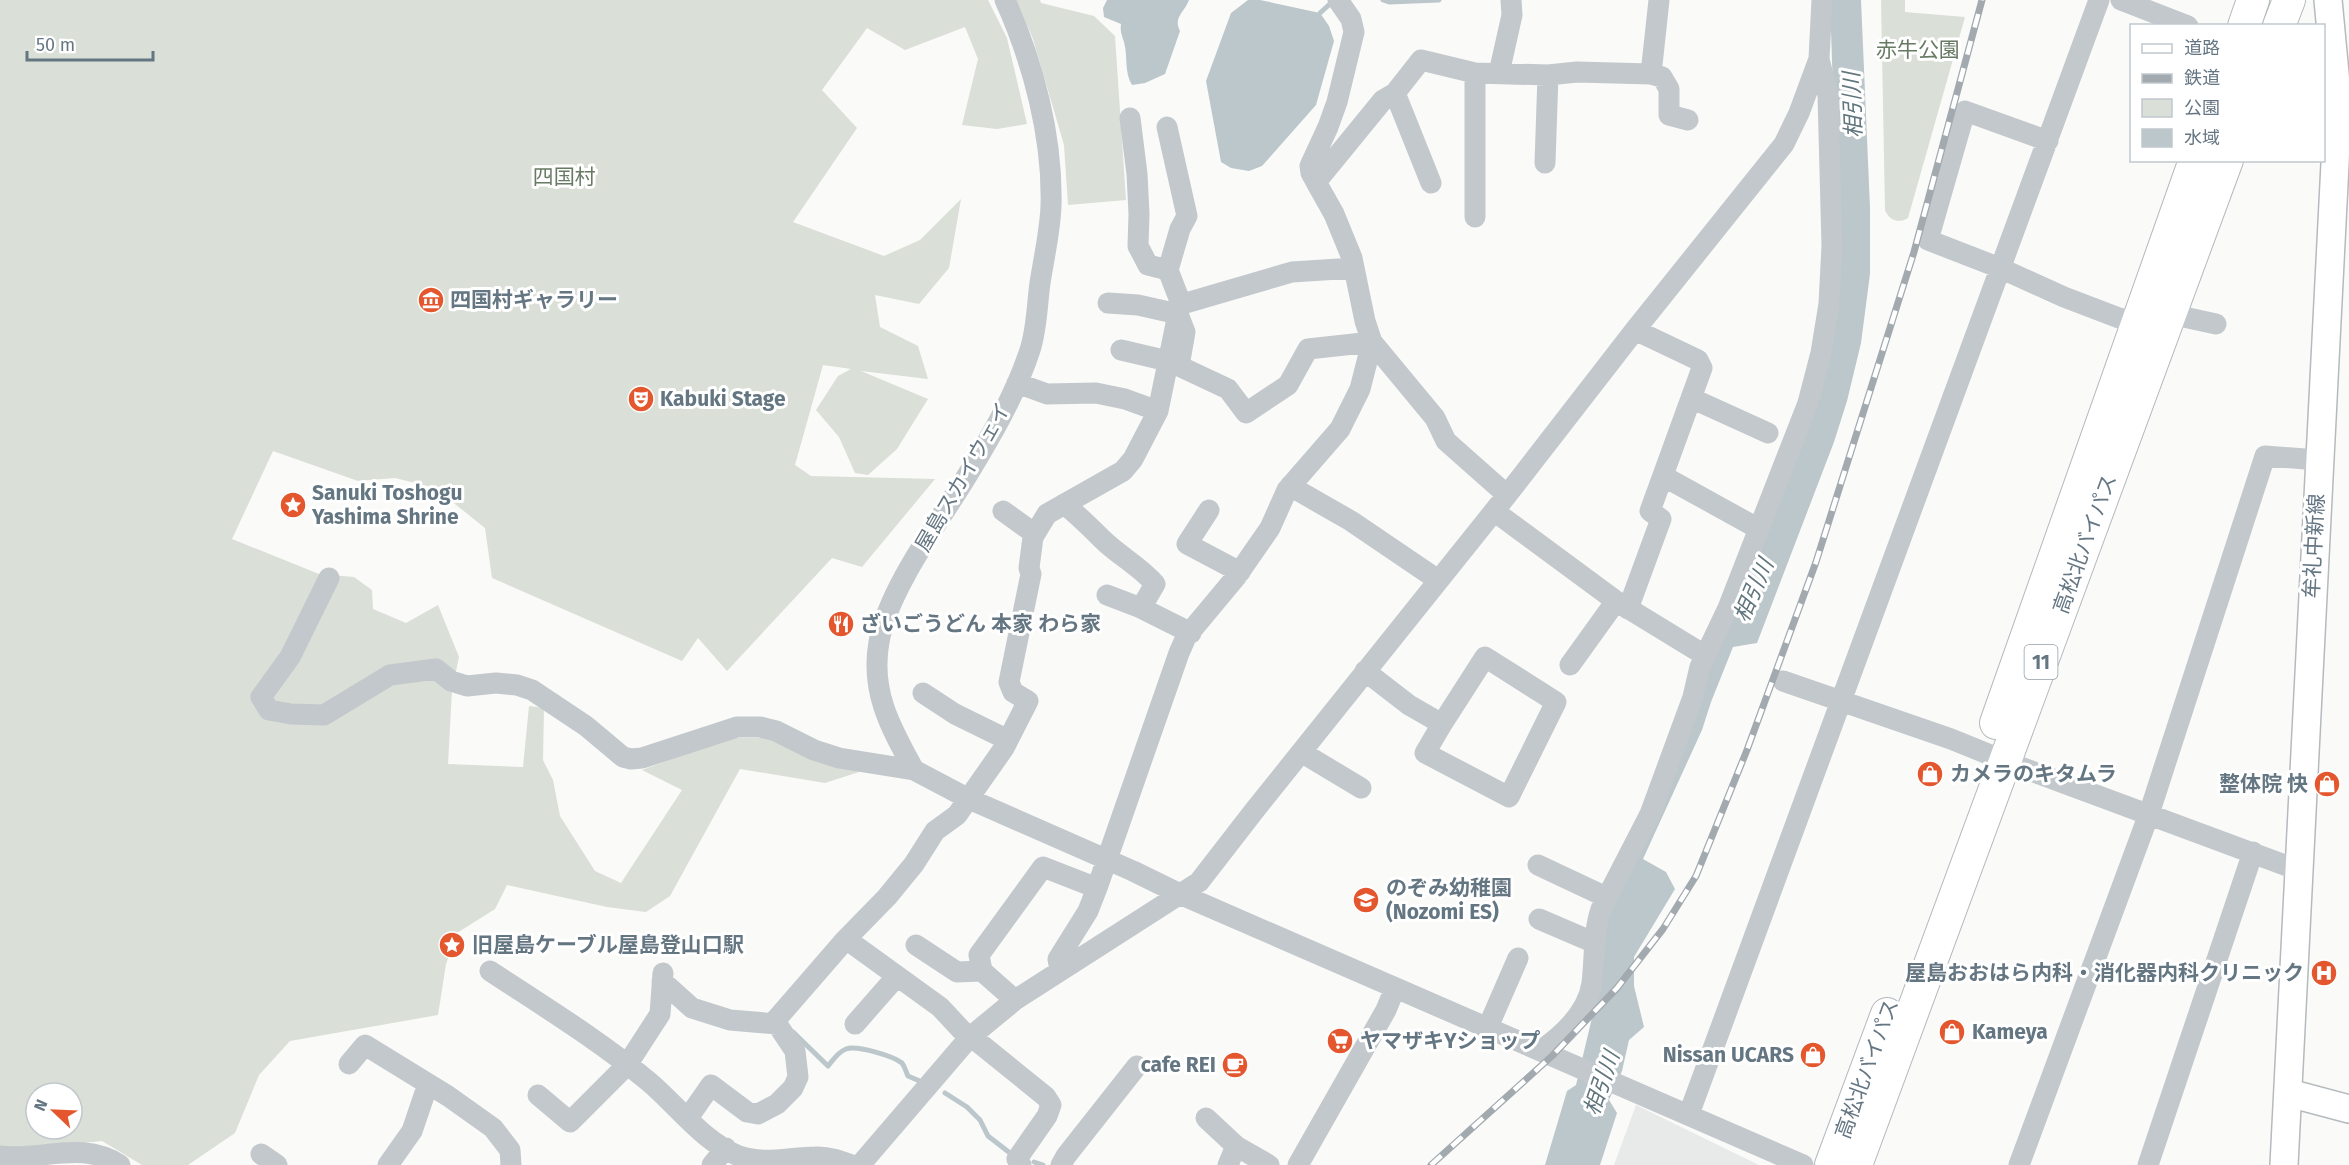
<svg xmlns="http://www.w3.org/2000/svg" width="2349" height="1165" font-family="'Fira Sans','Noto Sans JP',sans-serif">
  <rect width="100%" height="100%" fill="#fafaf8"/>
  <!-- built -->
  <path fill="#e8e9e9" d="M1636,1105L1759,1165H1614Z"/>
  <!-- green -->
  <path fill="#dadfd7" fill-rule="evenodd" d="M0,0H988L1007,38L1027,124L997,129L962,125L978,59L965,27L905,50L867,28L822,90L857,128L793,222L884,256L920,240L961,199L949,268L919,304L875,295L880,327L918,346L928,379L861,371L928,399L897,449L868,475L855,473L839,437L816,410L838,376L851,369L823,365L795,465L811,476L935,479L862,567L832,558L727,671L698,638L682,661L492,578L485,528L435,488L395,478L358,481L273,451L232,539L319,574L354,577L372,590L373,609L406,623L438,605L459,657L452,690L448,764L523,767L529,706L544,708L543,760L553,780L560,816L595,871L621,883L682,790L642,770L729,738H764L862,771L825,783L740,769L670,896L646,912L607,907L507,885L495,909L457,933L446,964L438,1015L290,1041L259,1075L235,1133L188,1165H142L102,1141L20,1149L0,1146ZM36,1093H72V1129H36Z
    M1016,0H1040L1041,3L1094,16L1115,36L1126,200L1068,205L1064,145L1033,39Z
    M1881,0H1905V12L1965,17L1908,218C1898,224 1889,220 1885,210Z"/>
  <!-- water -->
  <path fill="#bbc7cb" d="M1107,0H1189C1184,13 1173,17 1180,31L1165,74L1145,83L1132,85C1124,72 1128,56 1124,42C1122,35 1120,32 1121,24L1104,17L1103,8Z
    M1248,0H1260L1320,13L1329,26L1334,41L1316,105L1262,166L1249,171L1231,168L1221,162L1206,81L1231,13Z
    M1830,0H1861L1870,208V274L1861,343L1847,401L1834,442L1757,643L1733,647L1711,702L1702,730L1643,859L1666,872L1675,889L1634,957V986L1644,1027L1629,1040L1622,1071L1609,1100L1617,1113L1600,1165H1545L1567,1091L1576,1085L1601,980V923L1712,660L1813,405L1835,151Z"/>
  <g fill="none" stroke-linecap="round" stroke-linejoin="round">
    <!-- stream -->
    <path stroke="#bbc7cb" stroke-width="5" d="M1383,0L1389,2L1439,0
      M1320,13L1331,3
      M793,1032L828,1066C833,1060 838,1052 846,1049C857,1045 893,1056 902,1063C905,1067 906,1072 908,1076L922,1082
      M945,1093L967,1107L980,1120L988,1136L1010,1153
      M1034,1162L1043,1165"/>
    <defs>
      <path id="major" d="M2289,1093L2349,1109
        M2284,1165L2338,105L2328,0"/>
      <path id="highway" d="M2244,26L2253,0
        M2279,26L2289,0
        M1996,723L2195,160
        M1831,1165L1887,1014
        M1856,1165L2227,160"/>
    </defs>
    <!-- major casing -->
    <use href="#major" stroke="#b5babe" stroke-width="30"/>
    <!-- highway casing -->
    <use href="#highway" stroke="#b4b9bd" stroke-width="34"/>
    <!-- minor -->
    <path stroke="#c3c8cc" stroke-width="21" d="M2121,0L2188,26
      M1499,73L1512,15L1511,0
      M1651,74L1662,77L1669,89V115L1688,120
      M1130,118L1137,174L1139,214L1138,246L1148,265L1168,270
      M1167,127L1187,216L1180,229L1168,270L1180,301L1178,314L1185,332L1179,366L1228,389L1246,413L1288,385L1308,349L1372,342L1435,418L1446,441L1507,495
      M2048,141L1965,111L1928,240L2000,268L2064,297L2119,318L2137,321L2170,314L2216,324
      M1545,163L1548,75
      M1316,182L1311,173L1310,166L1328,127L1337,102L1354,32L1351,19L1338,0
      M1431,183L1395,93L1421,60L1475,73L1548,75L1577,72L1651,74L1659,0
      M1475,217V73
      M1179,305L1292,272L1354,268
      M1121,350L1168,361
      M1017,383L1047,394L1096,393L1125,399L1158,411
      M1691,398L1768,433
      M1663,476L1759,529
      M1290,486L1351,521L1438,580
      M1064,504C1078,515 1090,527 1102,539C1119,556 1140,566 1155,584L1141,608L1191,633
      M1209,510L1187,544L1240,572
      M1003,511L1035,534
      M1494,511L1616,601L1706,656
      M329,578L290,657L261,697L269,710L291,714L324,715L390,675L436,669L451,681L467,686L496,683L517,685L532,690L586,726L623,757L631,759L642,758L737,727H760L776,731L814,750L839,758L914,770L969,799L1133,871L1182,895L1803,1165
      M1107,595L1141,608
      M1628,609L1661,519L1650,511L1702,368L1698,360L1635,330
      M1570,665L1616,601
      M1365,671L1409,705L1442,724L1425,753L1509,797L1556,702L1485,657L1442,724
      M1783,681L1951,739L2015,765L2298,870
      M923,693L955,714L1008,740
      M1301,752L1361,788
      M914,770C891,728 870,692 879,642C887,592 938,523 965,479C990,438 1015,396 1030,350C1037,328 1037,305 1040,283C1044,257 1050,232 1051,206C1053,137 1033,62 1005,0
      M1538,865L1606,897
      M1539,919L1595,943
      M846,939L940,1007L969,1038L978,1042L1046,1097L1051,1105L1047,1116L1017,1159L1021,1165
      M916,945L957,972L982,971L1015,1000
      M1060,970L1058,959L1088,911L1097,888
      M490,971C543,1006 599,1040 648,1081C677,1105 703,1142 739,1156C766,1165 789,1157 816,1157C827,1156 841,1161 852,1165
      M982,971L979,955L1043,867L1097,888L1179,653L1186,637L1236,577L1270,528L1287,490L1340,429L1360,389L1372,342L1365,321L1352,258L1334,214L1316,182L1383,100L1395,93
      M662,981L692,1008L730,1020L777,1024L795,1051L798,1077L793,1088L777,1104L758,1114L747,1112L711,1085L688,1118
      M774,1022L846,939L887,897L914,864L935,831L957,815L1004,748L1028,701L1013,692L1009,682L1031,574L1029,568L1033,537L1047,514L1123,471L1133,459L1158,411L1178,314L1138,305L1108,303
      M855,1024L897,976
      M1488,1027L1518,958
      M1540,1051C1563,1035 1588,1012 1592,983C1595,958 1593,933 1601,909L1650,814L1693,697L1700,667L1728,608L1808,403L1821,353L1829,304L1832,246L1828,95L1819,59
      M349,1064L365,1045L448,1096L493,1128L510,1150L511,1165
      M538,1095L570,1122L627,1065L660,1014L663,973
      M1689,1114L2099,0
      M1206,1118L1236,1146L1269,1165
      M261,1154L277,1165
      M0,1156C42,1161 82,1140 120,1165
      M388,1165L412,1131L428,1084
      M712,1165L726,1148
      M860,1165L969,1038L1015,1000L1199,882L1254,811L1507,495L1635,330L1784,144L1799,113L1819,59L1822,0
      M1061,1165L1066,1156L1137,1066
      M1228,1165L1236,1146
      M1298,1165L1386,1010L1395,988
      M2019,1165L2149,814L2265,456L2318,460
      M2148,1165L2253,852"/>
    <!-- major -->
    <use href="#major" stroke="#fff" stroke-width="27"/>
    <!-- highway -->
    <use href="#highway" stroke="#fff" stroke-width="32"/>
    <defs>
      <path id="rail" d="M1431,1165L1552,1056L1617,988L1663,929L1696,876L1747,750L1816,562L1914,252L1982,0"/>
    </defs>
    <!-- rail casing -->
    <use href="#rail" stroke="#a2aab0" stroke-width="7"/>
    <!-- rail -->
    <use href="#rail" stroke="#fff" stroke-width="4.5" stroke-dasharray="14" stroke-linecap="butt"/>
  </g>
  <!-- icons -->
  <defs>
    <symbol id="museum-disc" viewBox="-11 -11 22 22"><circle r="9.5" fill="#e4572e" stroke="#fff"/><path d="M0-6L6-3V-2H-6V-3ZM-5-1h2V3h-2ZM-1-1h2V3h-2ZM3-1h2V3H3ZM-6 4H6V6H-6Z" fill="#fff"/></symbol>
    <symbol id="theatre-disc" viewBox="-11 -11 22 22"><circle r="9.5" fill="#e4572e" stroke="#fff"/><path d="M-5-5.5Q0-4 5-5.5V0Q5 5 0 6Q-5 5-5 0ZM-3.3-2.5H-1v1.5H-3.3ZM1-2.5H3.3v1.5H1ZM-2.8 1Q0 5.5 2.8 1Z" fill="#fff"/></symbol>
    <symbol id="sight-disc" viewBox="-11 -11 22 22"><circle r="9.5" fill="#e4572e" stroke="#fff"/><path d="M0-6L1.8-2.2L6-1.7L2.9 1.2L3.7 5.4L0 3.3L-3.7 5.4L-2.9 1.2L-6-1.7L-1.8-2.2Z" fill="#fff"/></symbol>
    <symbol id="restaurant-disc" viewBox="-11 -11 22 22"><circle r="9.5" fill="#e4572e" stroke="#fff"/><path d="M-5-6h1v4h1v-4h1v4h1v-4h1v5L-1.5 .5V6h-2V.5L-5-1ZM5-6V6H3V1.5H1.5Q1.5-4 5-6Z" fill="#fff"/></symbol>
    <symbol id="shop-disc" viewBox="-11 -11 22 22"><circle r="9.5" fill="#e4572e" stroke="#fff"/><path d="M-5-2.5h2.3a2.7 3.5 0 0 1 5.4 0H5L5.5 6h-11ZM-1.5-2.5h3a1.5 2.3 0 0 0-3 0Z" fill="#fff"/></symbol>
    <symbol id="school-disc" viewBox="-11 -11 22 22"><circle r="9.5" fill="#e4572e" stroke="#fff"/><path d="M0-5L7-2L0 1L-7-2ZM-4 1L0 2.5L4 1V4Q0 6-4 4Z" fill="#fff"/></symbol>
    <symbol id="hospital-disc" viewBox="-11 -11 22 22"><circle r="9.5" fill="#e4572e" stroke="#fff"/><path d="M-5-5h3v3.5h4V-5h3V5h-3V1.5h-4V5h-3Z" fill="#fff"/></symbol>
    <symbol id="supermarket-disc" viewBox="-11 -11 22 22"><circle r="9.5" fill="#e4572e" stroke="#fff"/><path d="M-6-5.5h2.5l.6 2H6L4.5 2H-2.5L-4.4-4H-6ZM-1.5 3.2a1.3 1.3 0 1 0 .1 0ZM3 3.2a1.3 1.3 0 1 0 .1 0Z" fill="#fff"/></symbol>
    <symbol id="cafe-disc" viewBox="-11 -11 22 22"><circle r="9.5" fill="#e4572e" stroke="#fff"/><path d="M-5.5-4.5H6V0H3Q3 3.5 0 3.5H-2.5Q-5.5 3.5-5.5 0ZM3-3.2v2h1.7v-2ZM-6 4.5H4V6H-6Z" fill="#fff"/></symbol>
  </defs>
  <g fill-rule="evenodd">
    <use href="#museum-disc" x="416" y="285" width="30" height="30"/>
    <use href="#theatre-disc" x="626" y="384" width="30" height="30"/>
    <use href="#sight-disc" x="278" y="490" width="30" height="30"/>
    <use href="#restaurant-disc" x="826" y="609" width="30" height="30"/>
    <use href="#shop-disc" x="1915" y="759" width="30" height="30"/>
    <use href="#shop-disc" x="2312" y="769" width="30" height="30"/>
    <use href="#school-disc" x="1351" y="885" width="30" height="30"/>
    <use href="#sight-disc" x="437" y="930" width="30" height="30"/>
    <use href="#hospital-disc" x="2309" y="958" width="30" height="30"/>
    <use href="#shop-disc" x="1937" y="1017" width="30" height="30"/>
    <use href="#supermarket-disc" x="1325" y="1026" width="30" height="30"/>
    <use href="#shop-disc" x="1798" y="1040" width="30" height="30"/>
    <use href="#cafe-disc" x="1220" y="1050" width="30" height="30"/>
  </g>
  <g text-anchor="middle" stroke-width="6" stroke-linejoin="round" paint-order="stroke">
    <!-- shield labels -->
    <rect fill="#fff" stroke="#939fa8" stroke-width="1.5" x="2024.5" y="645" width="33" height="34" rx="4.5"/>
    <g font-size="20" font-weight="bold" fill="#657683">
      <text x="2041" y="669">11</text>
    </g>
    <!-- park labels -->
    <g font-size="21" fill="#687a64" stroke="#fff">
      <text x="1918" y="57">赤牛公園</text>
      <text x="564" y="184">四国村</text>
    </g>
    <!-- poi labels -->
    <g font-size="21" font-weight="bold" fill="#657683" stroke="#fff" text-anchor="start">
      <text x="450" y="307">四国村ギャラリー</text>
      <text x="660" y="406">Kabuki Stage</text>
      <text x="312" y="500">Sanuki Toshogu<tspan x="312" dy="24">Yashima Shrine</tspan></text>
      <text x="860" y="631">ざいごうどん 本家 わら家</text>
      <text x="1950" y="781">カメラのキタムラ</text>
      <text x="2308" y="791" text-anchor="end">整体院 快</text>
      <text x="1386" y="895">のぞみ幼稚園<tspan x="1386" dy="24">(Nozomi ES)</tspan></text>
      <text x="472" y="952">旧屋島ケーブル屋島登山口駅</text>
      <text x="2304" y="980" text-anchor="end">屋島おおはら内科・消化器内科クリニック</text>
      <text x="1972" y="1039">Kameya</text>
      <text x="1360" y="1048">ヤマザキYショップ</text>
      <text x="1794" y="1062" text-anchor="end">Nissan UCARS</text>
      <text x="1216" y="1072" text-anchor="end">cafe REI</text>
    </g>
    <!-- street labels -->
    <g font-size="21" fill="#657683" stroke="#fff">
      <text transform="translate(963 477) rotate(-60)" y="7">屋島スカイウェイ</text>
      <text transform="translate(2085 544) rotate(-70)" y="7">高松北バイパス</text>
      <text transform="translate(2314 546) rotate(-87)" y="7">牟礼中新線</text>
      <text transform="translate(1867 1069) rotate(-70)" y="7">高松北バイパス</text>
    </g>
    <!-- water labels -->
    <g font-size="22" font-style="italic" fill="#60757c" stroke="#fff">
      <text transform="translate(1852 105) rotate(-92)" y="8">相引川</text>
      <text transform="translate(1753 590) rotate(-66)" y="8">相引川</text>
      <text transform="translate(1601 1083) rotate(-71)" y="8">相引川</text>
    </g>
  </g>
  <!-- legend -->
  <rect x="2130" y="24" width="195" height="138" fill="#ffffff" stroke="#c1c8cd" stroke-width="1.5"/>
  <rect x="2142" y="44" width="30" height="9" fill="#ffffff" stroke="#c1c8cd" stroke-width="1.5"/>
  <text x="2184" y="54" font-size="18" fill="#657683">道路</text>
  <rect x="2142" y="74" width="30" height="9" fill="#a2aab0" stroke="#c1c8cd" stroke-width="1.5"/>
  <text x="2184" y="84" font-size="18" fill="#657683">鉄道</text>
  <rect x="2142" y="99" width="30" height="18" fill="#dadfd7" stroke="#c1c8cd" stroke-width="1.5"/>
  <text x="2184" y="114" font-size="18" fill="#657683">公園</text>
  <rect x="2142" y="129" width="30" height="18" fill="#bbc7cb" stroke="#c1c8cd" stroke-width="1.5"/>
  <text x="2184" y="144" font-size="18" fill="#657683">水域</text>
  <!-- north arrow -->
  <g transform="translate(54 1111) rotate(293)"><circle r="28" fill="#ffffff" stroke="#c1c8cd" stroke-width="1.5"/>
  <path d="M0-4.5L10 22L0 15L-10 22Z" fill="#e4572e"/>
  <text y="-9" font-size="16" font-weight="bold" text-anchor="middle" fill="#657683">N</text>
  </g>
  <!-- scale -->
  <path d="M27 51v9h126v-9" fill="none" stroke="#657683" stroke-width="3"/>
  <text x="36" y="51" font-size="18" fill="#657683" stroke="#ffffff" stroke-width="4.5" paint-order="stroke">50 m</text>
</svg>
